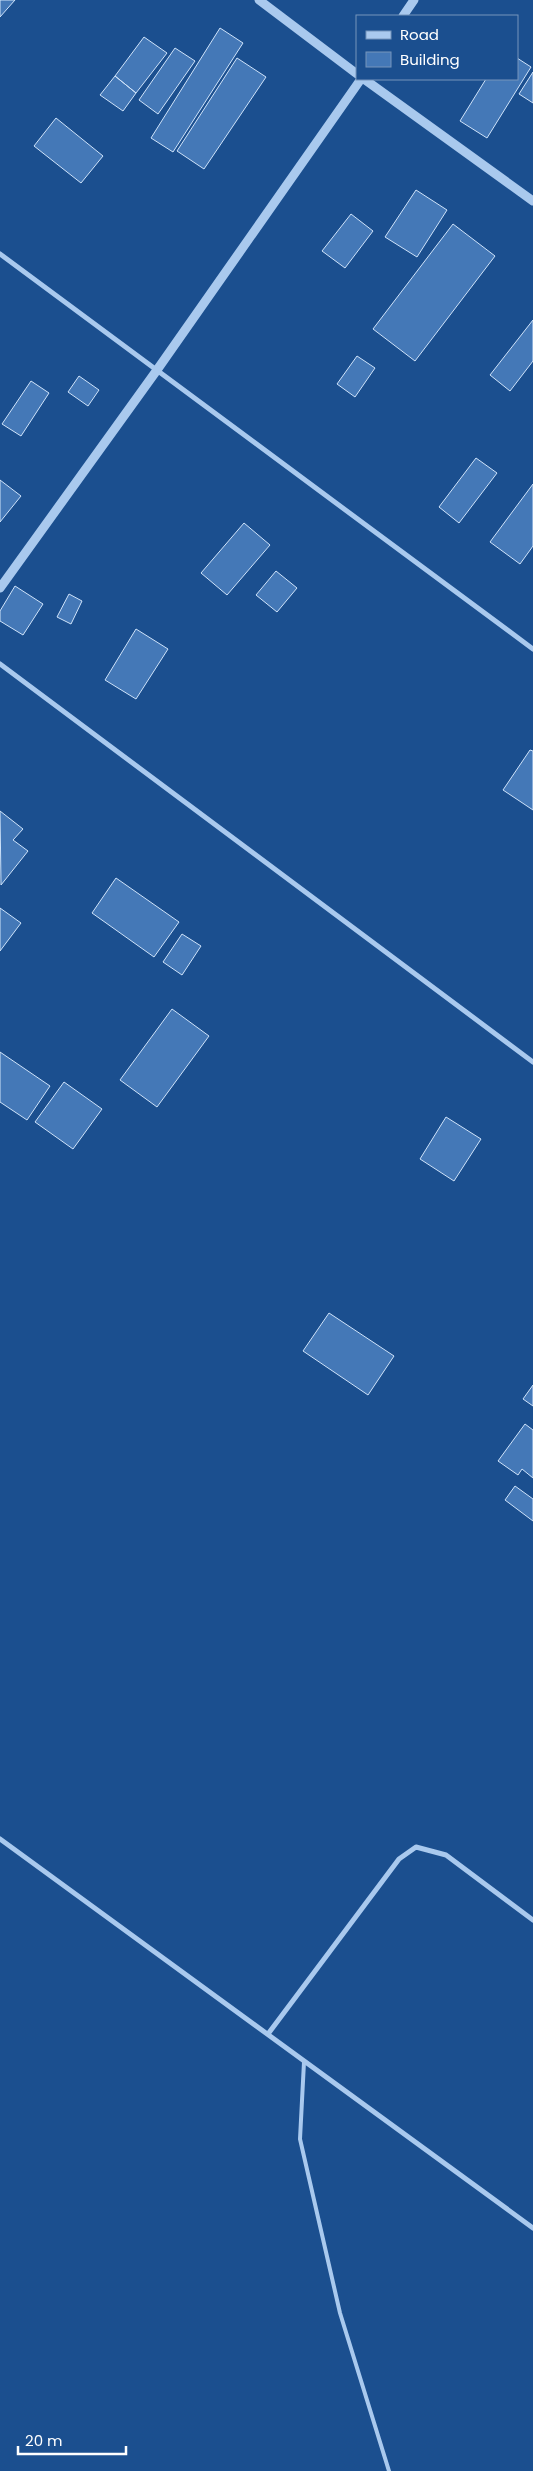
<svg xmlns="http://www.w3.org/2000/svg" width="533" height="2471" font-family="Poppins,sans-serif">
  <rect width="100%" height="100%" fill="#1b4f8f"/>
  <!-- building -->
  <path fill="#4478b7" stroke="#cfe3fa" d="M0,0H15L0,17Z
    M220,28L243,43L173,152L151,138Z
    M144,37L167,53L136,93L115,76Z
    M175,48L195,61L158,114L139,100Z
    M237,58L266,77L204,169L177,151Z
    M517,58L531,67L487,138L460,121L486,79H517Z
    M533,72V103L519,94Z
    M115,76L136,93L123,111L100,95Z
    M56,118L103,156L81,183L34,146Z
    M416,190L447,210L417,257L385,237Z
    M351,214L373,231L345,268L322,251Z
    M453,224L495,256L415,361L373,329Z
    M533,320V361L510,391L490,375Z
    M357,356L375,368L355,397L337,384Z
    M79,376L99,390L88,406L68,392Z
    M31,381L49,393L21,436L2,424Z
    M476,458L497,473L459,523L439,507Z
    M0,480L21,496L0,522Z
    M533,484V546L520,564L490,542Z
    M244,523L270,545L227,595L201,573Z
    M276,571L297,588L277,612L256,595Z
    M15,586L43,604L23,635L0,621V611Z
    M69,594L82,601L71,624L57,617Z
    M136,629L168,649L136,699L105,680Z
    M530,750L533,751V810L503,790Z
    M0,811L23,829L13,840L28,851L1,885Z
    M116,878L179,922L154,957L92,913Z
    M0,908L21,923L0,951Z
    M182,934L201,946L182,975L163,962Z
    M172,1009L209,1036L157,1107L120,1080Z
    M0,1052L50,1086L27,1120L0,1102Z
    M64,1082L102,1109L73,1149L35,1122Z
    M446,1117L481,1139L454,1181L420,1159Z
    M329,1313L394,1356L368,1395L303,1351Z
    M533,1385V1406L523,1399Z
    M525,1424L533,1430V1478L522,1469L518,1475L498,1461Z
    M515,1486L533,1499V1521L505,1500Z"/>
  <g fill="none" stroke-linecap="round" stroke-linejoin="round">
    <!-- service -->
    <path stroke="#a9c9ee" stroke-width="4" d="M304,2062L300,2139L340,2313L389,2471"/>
    <!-- minor -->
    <path stroke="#a9c9ee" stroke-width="5" d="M0,254L533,649
      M0,664L533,1062
      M0,1839L533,2228
      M268,2034L399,1859L416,1847L446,1855L533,1920"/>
    <!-- tertiary -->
    <path stroke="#a9c9ee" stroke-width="9" d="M259,0L357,74
      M403,16L414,0
      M364,79L533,201
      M0,588L157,370L361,79"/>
  </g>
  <!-- legend -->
  <rect x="356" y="15" width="162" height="65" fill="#1b4f8f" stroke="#7695bc"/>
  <rect x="366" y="31" width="25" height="8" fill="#a9c9ee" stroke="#7695bc"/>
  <text x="400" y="40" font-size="15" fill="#ffffff">Road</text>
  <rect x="366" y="52" width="25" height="15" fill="#4478b7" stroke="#7695bc"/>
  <text x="400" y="65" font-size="15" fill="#ffffff">Building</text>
  <!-- scale -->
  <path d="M18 2446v8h108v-8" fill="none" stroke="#ffffff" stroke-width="2.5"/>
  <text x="25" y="2446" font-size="15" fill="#ffffff" stroke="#1b4f8f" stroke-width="4" paint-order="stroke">20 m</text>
</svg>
